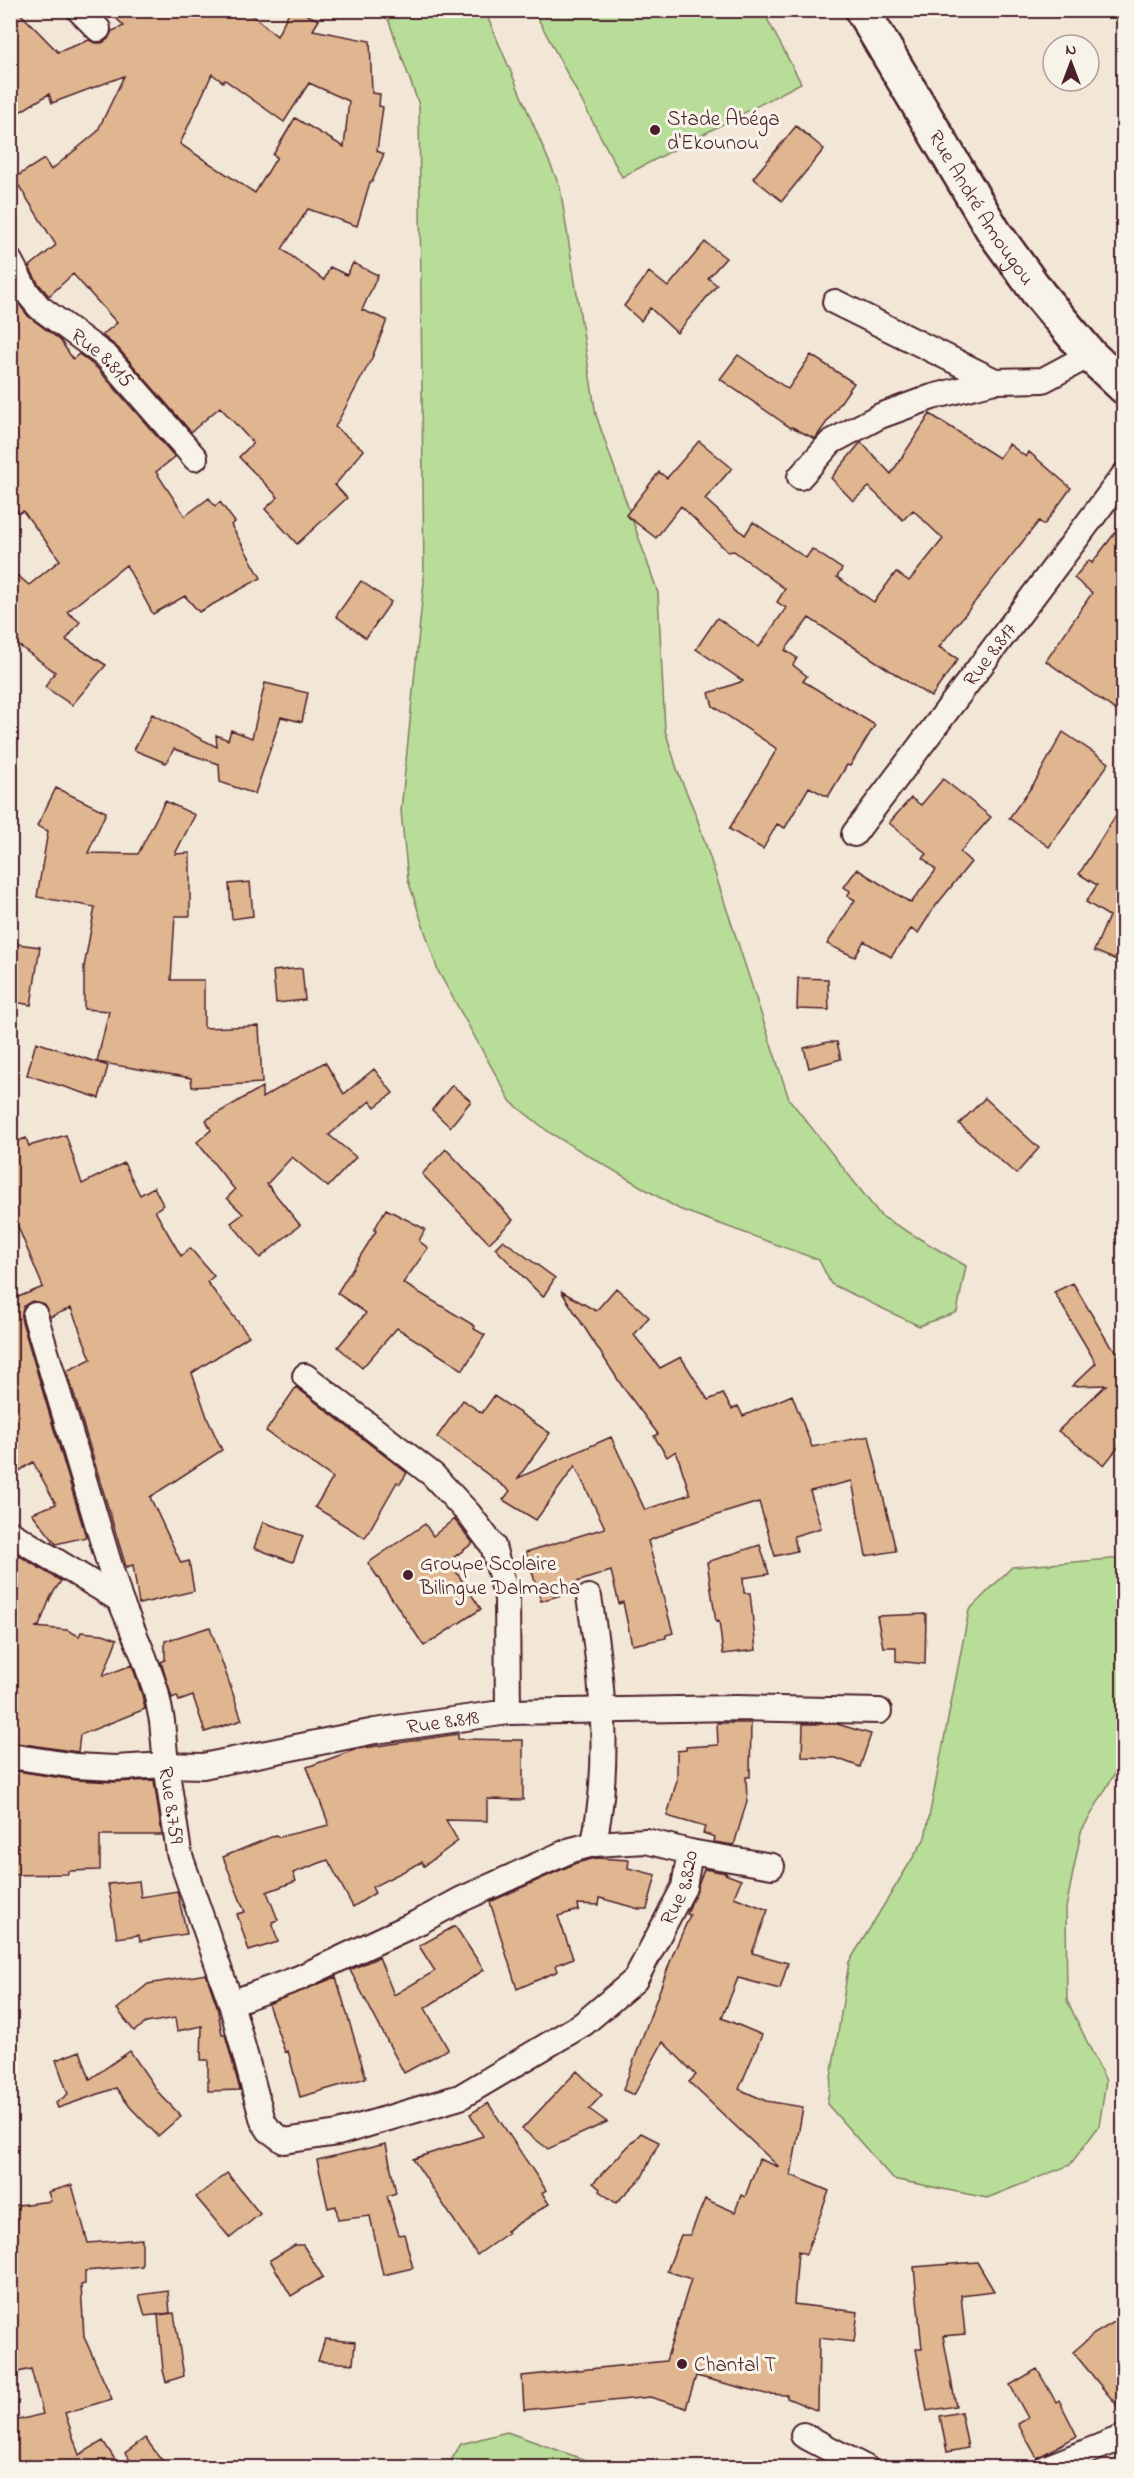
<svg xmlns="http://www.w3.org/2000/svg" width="1134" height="2478" font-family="'Indie Flower',sans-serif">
  <rect width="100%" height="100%" fill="#f2e7d6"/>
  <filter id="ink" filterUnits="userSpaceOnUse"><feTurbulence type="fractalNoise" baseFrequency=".0167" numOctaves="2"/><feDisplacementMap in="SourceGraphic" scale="12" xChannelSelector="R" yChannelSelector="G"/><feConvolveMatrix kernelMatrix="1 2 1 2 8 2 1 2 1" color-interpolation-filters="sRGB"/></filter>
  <g filter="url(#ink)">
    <!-- green -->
    <path fill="#b7dd98" stroke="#807e62" stroke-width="1.5" d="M382,11H485L560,187L596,415L658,593L665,730L678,772L696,815L789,1099L881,1216L966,1266L957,1312L919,1326L831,1284L819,1260L679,1209L550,1133L511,1102L438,971L408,880L401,811L424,581L419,105L387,16Z
      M534,11H763L801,83L622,177Z
      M1123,1558V1759L1081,1832L1066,1908L1067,2000L1106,2081L1099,2126L1070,2165L987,2198L893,2179L827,2104L849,1962L925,1838L969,1610L1012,1567Z
      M507,2432L605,2467H447L461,2444Z"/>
    <!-- building -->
    <path fill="#e0b690" stroke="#4a1f2b" stroke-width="1.5" fill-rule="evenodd" d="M10,10H17L58,52L89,40L95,43H102L108,39L112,31L124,26L108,10H246L277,36L290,10H296L319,20L313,30L370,41L372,93L380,94L379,106L383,107L377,151L384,154L372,182H370L357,226L308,209L282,249L324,280L330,267L347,275L353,263L378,275L362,310L387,320L372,358L335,427L364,450L335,485L347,498L297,544L265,509L278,497L239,457L253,443L220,407L191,432L118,348L102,335L117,323L73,274L49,296L38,283L29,267L56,245L14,178L44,159L51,170L97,132L124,76L52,103L49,94L10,118ZM212,74L223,82L225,80L284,122L309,83L349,101L344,147L295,118L273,155L277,157L255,193L180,144Z
      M796,126L824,149L782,201L753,178Z
      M705,242L726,258L708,278L717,285L677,333L650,308L641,321L624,306L649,272L668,287Z
      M10,292L28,316L60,340L73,359L79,354L97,368L175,457L156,472L185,516L209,498L215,506L220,502L235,522L231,525L261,578L199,612L185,596L153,614L126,565L67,612L80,622L66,640L106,665L72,705L45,687L55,672L10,639V569L29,585L60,560L23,511L19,513L10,501Z
      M738,355L788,389L811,355L854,383L815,439L792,427L791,428L720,379Z
      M930,414L999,458L1009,444L1026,457L1029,452L1071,488L1044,525L1039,521L939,647L958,659L931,697L809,618L785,650L797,658L793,665L807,676L803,681L875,725L850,766L847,765L828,797L809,787L785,828L777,824L763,849L729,829L777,749L713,706L709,693L743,681L696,649L717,618L759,647L786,608L777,602L785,589L734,551L728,552L681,506L656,538L626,515L659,472L667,478L699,441L732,468L705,499L745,535L753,522L806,558L812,549L842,569L837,577L874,602L896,572L909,581L943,539L913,510L903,520L869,487L853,501L831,478L861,442L891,474Z
      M1124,521V716L1046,661L1092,593L1074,578L1089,560L1092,563Z
      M361,581L391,602L366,638L336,616Z
      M265,683L308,693L302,722L281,717L255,794L220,782L219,764L174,749L166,763L134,750L152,714L217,747L216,735L228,740L231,730L252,738Z
      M1063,732L1109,763L1049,847L1009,818L1035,782Z
      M943,779L991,817L960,852L971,862L934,908L918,933L911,929L891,957L864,941L855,957L827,944L855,900L848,896L850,891L844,887L857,869L911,903L936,870L923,858L927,854L889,823L911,798L921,805Z
      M56,788L106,812L88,853L138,854L165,801L195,815L175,854L190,853V916H175L171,980H204V1028L259,1026L262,1083L192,1087L191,1078L97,1062L109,1011L84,1009V967L95,907L37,897L48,831L37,826Z
      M1124,802V963L1094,951L1109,916L1086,902L1097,885L1079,874Z
      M250,882L253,916L232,919L229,884Z
      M10,943L40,947L31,1005L10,1001Z
      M302,968L305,1000L276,1003L273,971Z
      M798,978L828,979L829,1010L797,1009Z
      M36,1042L108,1066L99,1098L27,1075Z
      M828,1042H837L841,1059L809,1068L804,1048Z
      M325,1062L344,1094L374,1069L393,1093L375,1107L370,1101L329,1135L356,1157L328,1187L292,1157L267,1184L300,1225L260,1258L231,1223L243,1214L227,1198L235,1190L197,1142L211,1130L206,1120L262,1087V1098Z
      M452,1085L471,1101L450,1127L432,1110Z
      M985,1098L1039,1148L1016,1174L959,1124Z
      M66,1135L82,1184L124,1163L140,1195L154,1187L163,1205L155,1211L181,1256L190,1248L214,1276L207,1282L249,1336L192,1373L208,1420L222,1450L150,1497L181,1563L189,1561L194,1591L139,1604L133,1565L126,1567L67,1371L91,1359L71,1308L50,1317L44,1304L32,1301L24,1306L21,1318L86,1537L56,1544L32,1513L56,1504L33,1462L10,1477V1282L18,1297L43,1287L16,1222L10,1225V1144L26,1138L29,1146Z
      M446,1149L513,1220L489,1243L422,1174Z
      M386,1209L425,1229L419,1241L428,1248L403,1283L475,1326L474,1329L485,1335L463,1370L397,1328L362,1368L338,1347L366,1313L337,1293L376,1231L374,1230Z
      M503,1240L555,1278L543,1297L495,1248Z
      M1073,1283L1109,1344L1124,1358V1440L1104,1465L1058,1431L1106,1385L1072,1386L1096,1363L1054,1292Z
      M616,1288L649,1317L634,1335L660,1368L681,1357L708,1400L723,1394L732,1409L738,1406L743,1416L792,1395L812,1447L869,1436L896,1551L866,1556L852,1481L810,1491L821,1528L794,1536L797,1551L775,1556L759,1502L672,1529L673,1531L648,1541L673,1633L666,1635V1638L632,1645L623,1602L619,1604L611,1571L567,1585L568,1593L541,1601L526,1552L605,1528L575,1466L536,1520L503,1500L510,1491L437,1437L463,1400L482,1413L494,1396L550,1433L518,1478L611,1437L645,1510L690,1494L676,1451L667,1457L654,1436L658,1434L622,1386L561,1291L596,1311Z
      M296,1387L407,1473L400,1484L397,1482L365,1538L315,1507L333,1478L266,1431Z
      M454,1519L473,1543L449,1561L481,1609L424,1646L368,1563L425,1524L433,1536Z
      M263,1522L303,1536L293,1562L254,1548Z
      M760,1545L769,1574L743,1578L744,1593H750L756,1650L723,1654L719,1621L716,1622L707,1562Z
      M10,1550L61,1581L51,1596L39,1626L35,1627L67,1630L79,1636L81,1632L103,1634L117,1639L103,1676L132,1665L142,1695L145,1709L80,1735L78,1752L10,1742Z
      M926,1614L925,1664L896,1661V1647H883L877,1616Z
      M210,1627L242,1720L205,1732L193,1696L179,1701L177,1696L172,1698L161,1662L165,1660V1641Z
      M717,1723H751L750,1777H746L747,1801L734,1845L714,1842L715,1837L703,1833L705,1827L667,1816L677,1780V1751L686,1750V1747L718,1745Z
      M803,1724H837L871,1734L860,1767L836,1758L802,1757Z
      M458,1734V1739L523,1740V1800L487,1799V1821L446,1820L458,1841L424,1866L422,1862L372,1887L375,1893L353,1907L328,1860L293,1873L296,1881L267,1892L278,1920L272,1922L278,1942L249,1951L237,1914L245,1912L223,1857L276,1835L279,1837L329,1825L307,1767L357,1749Z
      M10,1770L75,1780L114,1782L154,1780L162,1835H100V1870L68,1871V1874L10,1875Z
      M596,1858L629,1860L628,1868L656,1875L647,1909H639L600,1898L599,1905L578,1904L579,1910L558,1916L573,1958L556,1965L558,1971L517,1989L490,1902L576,1863Z
      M704,1869L726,1873L725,1874L741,1880L734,1897L768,1910L752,1953L788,1963L780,1989L738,1978L722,2018L762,2035L739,2089L766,2101L803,2107L791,2175L829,2191L806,2254L798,2251L794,2304L858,2312L854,2342L819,2338L818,2411L787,2398V2395L766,2394L696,2376L686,2408L650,2397L524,2410L522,2376L666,2361L691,2279L667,2271L681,2235H690L705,2199L735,2212L741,2195L745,2197L759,2159L779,2167L689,2082L696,2075L663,2042L634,2095L623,2090L673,1954L690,1915L687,1914Z
      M139,1881L141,1897L177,1891L187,1934L140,1941L139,1935L117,1938L108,1884Z
      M455,1926L484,1970L425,2008L448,2049L404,2073L350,1970L379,1957L394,1995L435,1971L419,1946Z
      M206,1974L217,2006L222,2034H225L240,2090L208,2091V2060H201L202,2026L177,2031L175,2018L146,2023L134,2031L117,2009L148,1984Z
      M336,1977L366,2078L300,2097L288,2051L285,2052L268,2004Z
      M80,2051L90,2079L130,2051L158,2092L181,2116L158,2136L130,2107L116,2088L58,2108L56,2103L68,2094L56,2060Z
      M577,2071L602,2095L589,2109L607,2122L548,2149L522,2129Z
      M488,2103L546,2190L542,2193L549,2204L506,2231L508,2233L477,2255L413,2159L483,2136L470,2114Z
      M641,2133L659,2142L642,2177L616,2203L599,2191L600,2189L593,2183Z
      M386,2144L396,2193L387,2196L399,2235L404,2234L413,2268L383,2275L370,2216L338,2220L336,2206L328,2208L317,2160Z
      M227,2173L260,2214L230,2238L196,2197Z
      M72,2185L88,2243L142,2239V2266L85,2271V2284L81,2285L84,2337L112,2399L65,2413L79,2455L103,2441L116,2461L104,2468H10V2422L43,2414L31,2369L10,2374V2206L51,2201L48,2192Z
      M295,2245H303L323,2277L291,2296L270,2260Z
      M977,2262L994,2291L961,2295L965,2334L943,2336L956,2406L927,2411L916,2349H922L914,2267Z
      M168,2291L170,2313L145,2316L139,2295Z
      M174,2313L184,2376L166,2382L163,2370L158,2315Z
      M1124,2316V2414L1073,2352L1094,2334Z
      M325,2339L355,2342L353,2364L318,2361Z
      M1037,2369L1056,2402L1059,2400L1077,2436L1037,2458L1018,2424L1028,2418L1010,2385Z
      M961,2412L968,2448L947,2452L940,2416Z
      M145,2438L168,2468H136L125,2453Z"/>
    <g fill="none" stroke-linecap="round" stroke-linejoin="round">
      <defs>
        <g id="street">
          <path d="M79,10L98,29"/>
          <path id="s1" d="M10,261L26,291L39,307L107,357L195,458"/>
          <path d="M835,302L995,381L1043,380L1090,355"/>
          <path d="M800,477L831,442L880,416L932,397L995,381"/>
          <path id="s2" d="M854,834L1124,475"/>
          <path d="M35,1315L120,1600"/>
          <path d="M305,1376L433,1475L469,1514L493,1546L507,1598L508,1712"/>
          <path id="s3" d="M10,1533L120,1600L144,1657L156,1691L162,1721L166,1765L179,1853L231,2003L263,2121L269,2130L284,2141L338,2133L460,2097L583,2024L635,1980L684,1887L690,1852"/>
          <path d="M589,1597C599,1658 607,1722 602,1785C601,1805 597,1825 594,1844"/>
          <path id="s4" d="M10,1756L76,1766L115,1768L166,1765L203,1766L375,1731L508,1712L736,1708L879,1711"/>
          <path d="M231,2003L299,1978L421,1921L460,1900L571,1850L594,1844L646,1841L690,1852L772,1866"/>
          <path d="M803,2435L866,2468"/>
          <path d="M1046,2468L1124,2437"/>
        </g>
        <g id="primary">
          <path id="s5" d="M862,10L994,232L1039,294L1090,355L1124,387"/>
        </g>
      </defs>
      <!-- street casing -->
      <use href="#street" stroke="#4a1f2b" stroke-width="28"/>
      <!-- primary casing -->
      <use href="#primary" stroke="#4a1f2b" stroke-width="38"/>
      <!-- street -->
      <use href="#street" stroke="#f7f3e8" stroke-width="24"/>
      <!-- primary -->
      <use href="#primary" stroke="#f7f3e8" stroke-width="33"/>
    </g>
  </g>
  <!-- markers -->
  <g fill="#4a1f2b" stroke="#f7f3e8" stroke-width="2">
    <circle cx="655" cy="130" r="6"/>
    <circle cx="408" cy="1575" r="6"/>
    <circle cx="682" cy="2364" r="6"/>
  </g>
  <g text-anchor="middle" stroke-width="6" stroke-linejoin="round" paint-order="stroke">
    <!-- poi labels -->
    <g font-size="21" fill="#4a1f2b" stroke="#f7f3e8" text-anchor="start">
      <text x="667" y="125">Stade Abéga<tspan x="667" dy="24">d'Ekounou</tspan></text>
      <text x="420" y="1570">Groupe Scolaire<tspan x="420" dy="24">Bilingue Dalmacha</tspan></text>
      <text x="694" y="2371">Chantal T</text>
    </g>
    <!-- street labels -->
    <g font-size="21" fill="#4a1f2b" stroke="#f7f3e8">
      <text dy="7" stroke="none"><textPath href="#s5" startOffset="231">Rue André Amougou</textPath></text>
      <text dy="7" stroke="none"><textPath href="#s1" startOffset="136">Rue 8.815</textPath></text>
      <text dy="7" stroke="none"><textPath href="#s2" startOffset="225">Rue 8.817</textPath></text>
      <text dy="7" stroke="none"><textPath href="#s4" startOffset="438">Rue 8.818</textPath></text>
      <text dy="7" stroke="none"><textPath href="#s3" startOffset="342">Rue 8.759</textPath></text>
      <text dy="7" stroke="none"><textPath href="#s3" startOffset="1197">Rue 8.820</textPath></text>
    </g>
  </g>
  <!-- margin -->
  <rect width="1134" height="2478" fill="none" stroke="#f7f3e8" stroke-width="36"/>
  <rect x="18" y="18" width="1098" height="2442" fill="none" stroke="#4a1f2b" stroke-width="2" filter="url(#ink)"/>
  <!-- north arrow -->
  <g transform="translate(1071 63)"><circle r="28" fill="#f7f3e8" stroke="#b29e9c" stroke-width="1.5"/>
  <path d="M0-4.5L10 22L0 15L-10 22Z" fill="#4a1f2b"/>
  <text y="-9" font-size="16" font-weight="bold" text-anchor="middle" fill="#4a1f2b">N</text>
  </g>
</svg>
